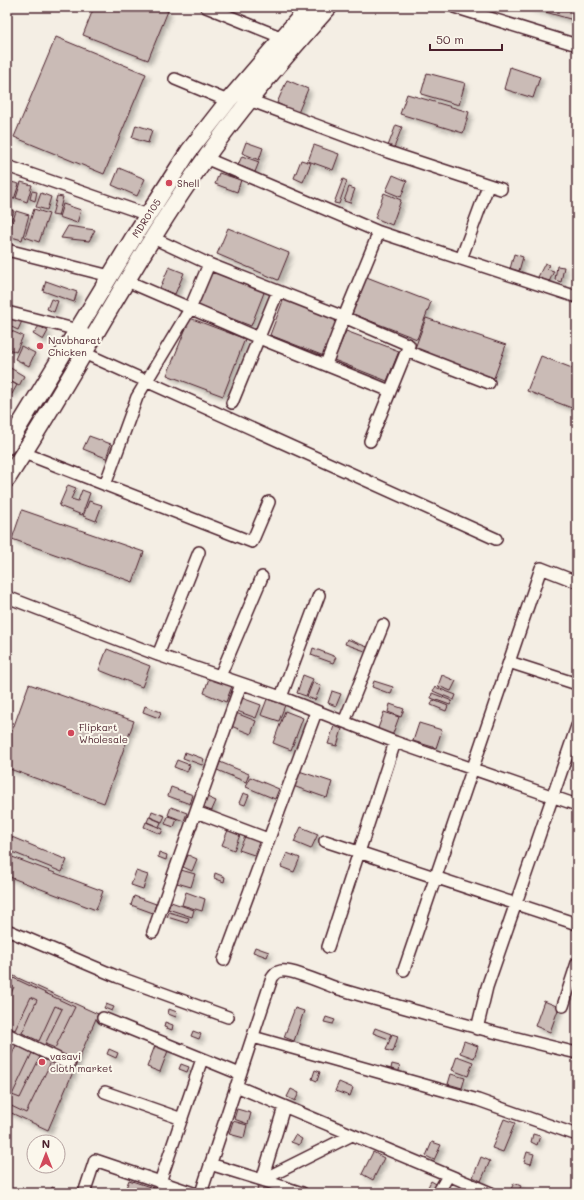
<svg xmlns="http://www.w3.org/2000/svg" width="584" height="1200" font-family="Mali,sans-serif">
  <defs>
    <filter id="shadow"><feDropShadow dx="3.5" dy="3.5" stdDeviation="2" flood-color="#0004"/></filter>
  </defs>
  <rect width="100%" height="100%" fill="#f4eee4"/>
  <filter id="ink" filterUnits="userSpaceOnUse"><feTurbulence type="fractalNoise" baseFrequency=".025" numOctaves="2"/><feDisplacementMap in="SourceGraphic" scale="8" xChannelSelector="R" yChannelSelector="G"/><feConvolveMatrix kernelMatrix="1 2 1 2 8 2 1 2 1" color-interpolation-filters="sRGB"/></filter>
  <g filter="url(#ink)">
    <!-- building -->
    <path fill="#cabbb6" stroke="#4a1f2b" filter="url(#shadow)" d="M94,7H157L168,11L148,60L83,35Z
      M528,7H577V21Z
      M56,37L146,74L104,174L14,137Z
      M510,67L540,77L533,98L504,89Z
      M427,73L465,83L459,105L421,94Z
      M287,80L308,89L298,113L277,103Z
      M407,94L469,112L463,133L400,114Z
      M136,125L152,130L148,143L132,138Z
      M396,125L402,127L394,148L388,146Z
      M246,142L263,148L259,160L242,153Z
      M314,145L339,154L333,170L308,161Z
      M242,156L259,162L255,172L238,165Z
      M301,160L311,163L303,182L294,178Z
      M119,168L145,179L137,196L112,185Z
      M219,173L241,180L237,192L215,184Z
      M393,175L407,181L401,197L386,191Z
      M343,179L347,181L339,204L334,203Z
      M11,182L19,184L14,199L7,197Z
      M21,182L32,185L27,202L16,198Z
      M349,187L355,189L350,203L344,201Z
      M32,191L37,192L35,201L30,199Z
      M41,193L51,197L47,210L36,207Z
      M384,193L401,200L392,225L375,218Z
      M57,196L63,197L58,216L52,215Z
      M63,204L81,210L77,223L59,217Z
      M7,209L14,211L7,233Z
      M34,209L49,214L39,242L25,237Z
      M16,211L29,215L22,240L8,236Z
      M68,226L95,230L89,241L61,238Z
      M228,228L289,253L278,280L217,254Z
      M514,254L523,257L519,271L510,269Z
      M545,263L549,265L547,269L554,271L549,282L538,277Z
      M557,266L564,267L561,282L555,280Z
      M169,267L184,273L175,294L160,288Z
      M211,270L265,290L251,326L197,305Z
      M364,276L431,302L417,339L350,313Z
      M46,281L77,292L74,302L43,291Z
      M284,298L338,319L324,356L270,335Z
      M51,299L58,301L54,312L47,309Z
      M11,316L22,321L18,330L7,325Z
      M190,318L245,339L223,396L167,375Z
      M426,318L506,345L494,378L414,351Z
      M39,326L48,331L43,340L33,334Z
      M7,329L23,336L16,352L7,348Z
      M346,331L399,351L387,381L334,360Z
      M21,346L35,353L29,366L15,359Z
      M541,356L577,370V410L527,391Z
      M7,366L24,376L19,386L7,379Z
      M7,380L17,385L12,394L7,391Z
      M89,436L111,444L106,458L83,449Z
      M68,485L76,488L71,499L78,501L82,490L90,493L82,515L59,506Z
      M89,501L102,505L96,521L83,516Z
      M22,510L144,552L133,582L12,539Z
      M347,639L370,648L368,652L345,644Z
      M313,648L336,657L333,663L311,655Z
      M107,649L150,666L142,687L99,670Z
      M303,675L313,679L306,696L297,693Z
      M442,675L456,681L451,691L438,686Z
      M209,678L232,686L226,702L204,693Z
      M374,681L393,687L391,694L372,687Z
      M313,682L321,686L315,700L307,697Z
      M29,684L134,721L104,803L7,768V745Z
      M435,687L456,695L454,700L433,691Z
      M332,691L341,694L336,706L328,703Z
      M432,693L452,701L450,705L431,698Z
      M242,698L261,705L256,718L237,711Z
      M267,699L285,705L279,721L261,715Z
      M433,700L448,706L446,711L431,705Z
      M390,704L404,709L401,717L388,712Z
      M145,706L161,712L159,718L143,712Z
      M285,711L303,718L291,750L273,743Z
      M384,712L399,717L392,736L377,731Z
      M236,713L256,721L251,734L231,726Z
      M419,723L442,730L436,748L413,741Z
      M334,726L342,729L337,746L328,744Z
      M185,752L204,759L202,765L183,758Z
      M177,760L190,765L187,772L174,767Z
      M220,762L249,774L246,782L217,770Z
      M299,771L332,782L327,798L293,786Z
      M250,777L279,789L275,799L246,787Z
      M171,787L193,795L190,804L168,796Z
      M243,793L249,795L245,805L239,803Z
      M207,797L216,801L211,812L202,808Z
      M171,807L187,813L184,821L168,815Z
      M152,811L165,816L162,822L150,817Z
      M168,816L177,819L174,827L165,824Z
      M149,817L161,822L159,827L147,822Z
      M146,822L163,829L161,834L144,827Z
      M301,827L318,834L311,849L294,842Z
      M228,830L240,835L234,850L222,845Z
      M246,834L260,840L254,855L239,850Z
      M7,835L67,860L62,872L7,850Z
      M159,852L167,855L166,860L158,857Z
      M287,853L300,858L294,872L281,867Z
      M7,855L103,891L96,910L7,876Z
      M188,855L197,859L192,871L183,867Z
      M181,870L195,874L191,887L177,883Z
      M136,871L148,875L143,889L131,885Z
      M215,873L225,877L224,882L214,878Z
      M186,892L205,899L202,911L182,905Z
      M134,896L156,904L153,913L131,905Z
      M171,902L194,910L192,917L168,909Z
      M169,912L189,918L187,923L167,917Z
      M255,947L269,952L267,957L253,952Z
      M7,973L98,1014L48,1130L7,1111Z
      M7,975L75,1007L55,1048L45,1044L62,1009L55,1006L39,1041L22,1033L37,1000L31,997L15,1030L7,1026V1001L14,987L7,984Z
      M544,1001L559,1007L550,1032L535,1026Z
      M106,1004L114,1007L112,1011L104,1008Z
      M295,1008L304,1011L294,1041L284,1037Z
      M169,1009L177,1012L176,1017L168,1014Z
      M326,1017L335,1020L333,1024L324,1022Z
      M165,1022L173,1025L172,1030L164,1027Z
      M375,1028L391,1034L389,1039L373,1033Z
      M193,1031L201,1034L199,1039L191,1036Z
      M392,1034L398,1036L393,1052L386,1050Z
      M464,1041L478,1046L474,1058L460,1053Z
      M156,1043L169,1048L160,1072L147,1067Z
      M16,1045L32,1053L12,1095L20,1098L40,1057L51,1062L26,1113L7,1104V1065Z
      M109,1049L118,1053L116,1058L107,1054Z
      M457,1056L473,1062L468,1076L452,1070Z
      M181,1064L189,1067L187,1072L179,1069Z
      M392,1064L400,1066L398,1075L390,1073Z
      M315,1070L320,1072L317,1081L312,1079Z
      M451,1074L465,1078L462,1088L448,1084Z
      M339,1082L353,1088L350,1096L335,1091Z
      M291,1089L299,1093L295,1101L287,1097Z
      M237,1109L251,1113L248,1124L234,1119Z
      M504,1119L515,1123L503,1152L492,1148Z
      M233,1121L247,1125L244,1138L229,1134Z
      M533,1134L540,1136L537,1145L531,1142Z
      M295,1135L302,1139L299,1145L291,1142Z
      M432,1142L441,1145L434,1160L426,1156Z
      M373,1152L384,1158L373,1180L362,1174Z
      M527,1152L534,1154L531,1164L524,1162Z
      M481,1157L490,1161L481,1181L473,1177Z
      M129,1180L162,1191V1193H124Z
      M431,1181L438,1185L434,1193L426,1191Z
      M514,1183L521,1186L518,1193L510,1191Z
      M259,1184L278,1189L277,1193H256Z
      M52,1187L66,1193H50Z"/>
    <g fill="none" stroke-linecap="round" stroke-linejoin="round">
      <defs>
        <path id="street" d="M206,7L283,38
          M454,7L577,45
          M175,79L228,101
          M249,100L388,152L501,189
          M205,158L379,232L577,297
          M7,166L148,215
          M153,238L209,264L344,317L379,232
          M7,250L110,276
          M461,259L488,186
          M127,281L259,338L390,391
          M7,312L78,330L93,339
          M67,347L84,353L496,539
          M407,351L489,383
          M326,364L344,317L409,345L370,441
          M232,403L278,291
          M24,453L252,542L269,502
          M105,485L137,397L190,309L209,264
          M7,597L158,655L281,697L395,742L577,805
          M158,655L199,552
          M509,662L577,684
          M220,676L262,577
          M281,697L319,595
          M344,722L383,625
          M196,812L268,839
          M325,841L577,924
          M7,930L118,977L228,1017
          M153,932L241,684
          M328,947L395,742
          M224,960L316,712
          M404,970L541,568L577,582
          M563,1006L577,963
          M103,1018L240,1074
          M477,1029L487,987L577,726
          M7,1034L69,1064
          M253,1037L478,1100L577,1135
          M236,1086L491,1193
          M105,1092L182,1119
          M284,1107L262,1180L302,1193
          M210,1164L262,1180L352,1135
          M160,1182L202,1059
          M84,1193L95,1160L193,1193
          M201,1193L272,978C275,974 276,972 281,971C292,969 327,985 339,989C418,1012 497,1034 577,1053
          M438,1193L448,1176"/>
        <path id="secondary" d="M7,446L135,235L189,151L228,101L309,7
          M7,479C78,371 136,254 212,149C248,99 288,53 329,7"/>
      </defs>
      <!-- street casing -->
      <use href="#street" stroke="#4a1f2b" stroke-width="14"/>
      <!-- secondary casing -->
      <use href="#secondary" stroke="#4a1f2b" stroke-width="19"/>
      <!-- street -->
      <use href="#street" stroke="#fbf7ec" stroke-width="11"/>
      <!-- secondary -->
      <use href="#secondary" stroke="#fbf7ec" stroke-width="16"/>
    </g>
  </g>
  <!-- markers -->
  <g fill="#d1495b" stroke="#fbf7ec" stroke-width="1.5">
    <circle cx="169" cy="183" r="4"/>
    <circle cx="40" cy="346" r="4"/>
    <circle cx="71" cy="733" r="4"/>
    <circle cx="42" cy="1062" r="4"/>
  </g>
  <g text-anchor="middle" stroke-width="4" stroke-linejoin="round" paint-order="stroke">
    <!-- poi labels -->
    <g font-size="10" fill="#4a1f2b" stroke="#fbf7ec" text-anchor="start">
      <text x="177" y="187">Shell</text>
      <text x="48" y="344">Navbharat<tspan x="48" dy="12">Chicken</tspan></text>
      <text x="79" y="731">Flipkart<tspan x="79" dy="12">Wholesale</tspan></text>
      <text x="50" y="1060">vasavi<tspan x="50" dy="12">cloth market</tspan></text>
    </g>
    <!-- street labels -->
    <g font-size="10" fill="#4a1f2b" stroke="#fbf7ec">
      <text transform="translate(146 218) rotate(-57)" y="4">MDR0105</text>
    </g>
  </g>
  <!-- margin -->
  <rect width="584" height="1200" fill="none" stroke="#fbf7ec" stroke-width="24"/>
  <rect x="12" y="12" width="560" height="1176" fill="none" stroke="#4a1f2b" stroke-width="1.5" filter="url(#ink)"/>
  <!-- north arrow -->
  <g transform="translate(46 1154)"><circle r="19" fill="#fbf7ec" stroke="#b4a19f"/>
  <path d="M0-3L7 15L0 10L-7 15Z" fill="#d1495b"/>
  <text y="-6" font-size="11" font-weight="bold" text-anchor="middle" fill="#4a1f2b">N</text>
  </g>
  <!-- scale -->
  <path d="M430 44v6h72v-6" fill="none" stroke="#4a1f2b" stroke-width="2"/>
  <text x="436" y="44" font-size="12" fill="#4a1f2b" stroke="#fbf7ec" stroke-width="3" paint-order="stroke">50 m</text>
</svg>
